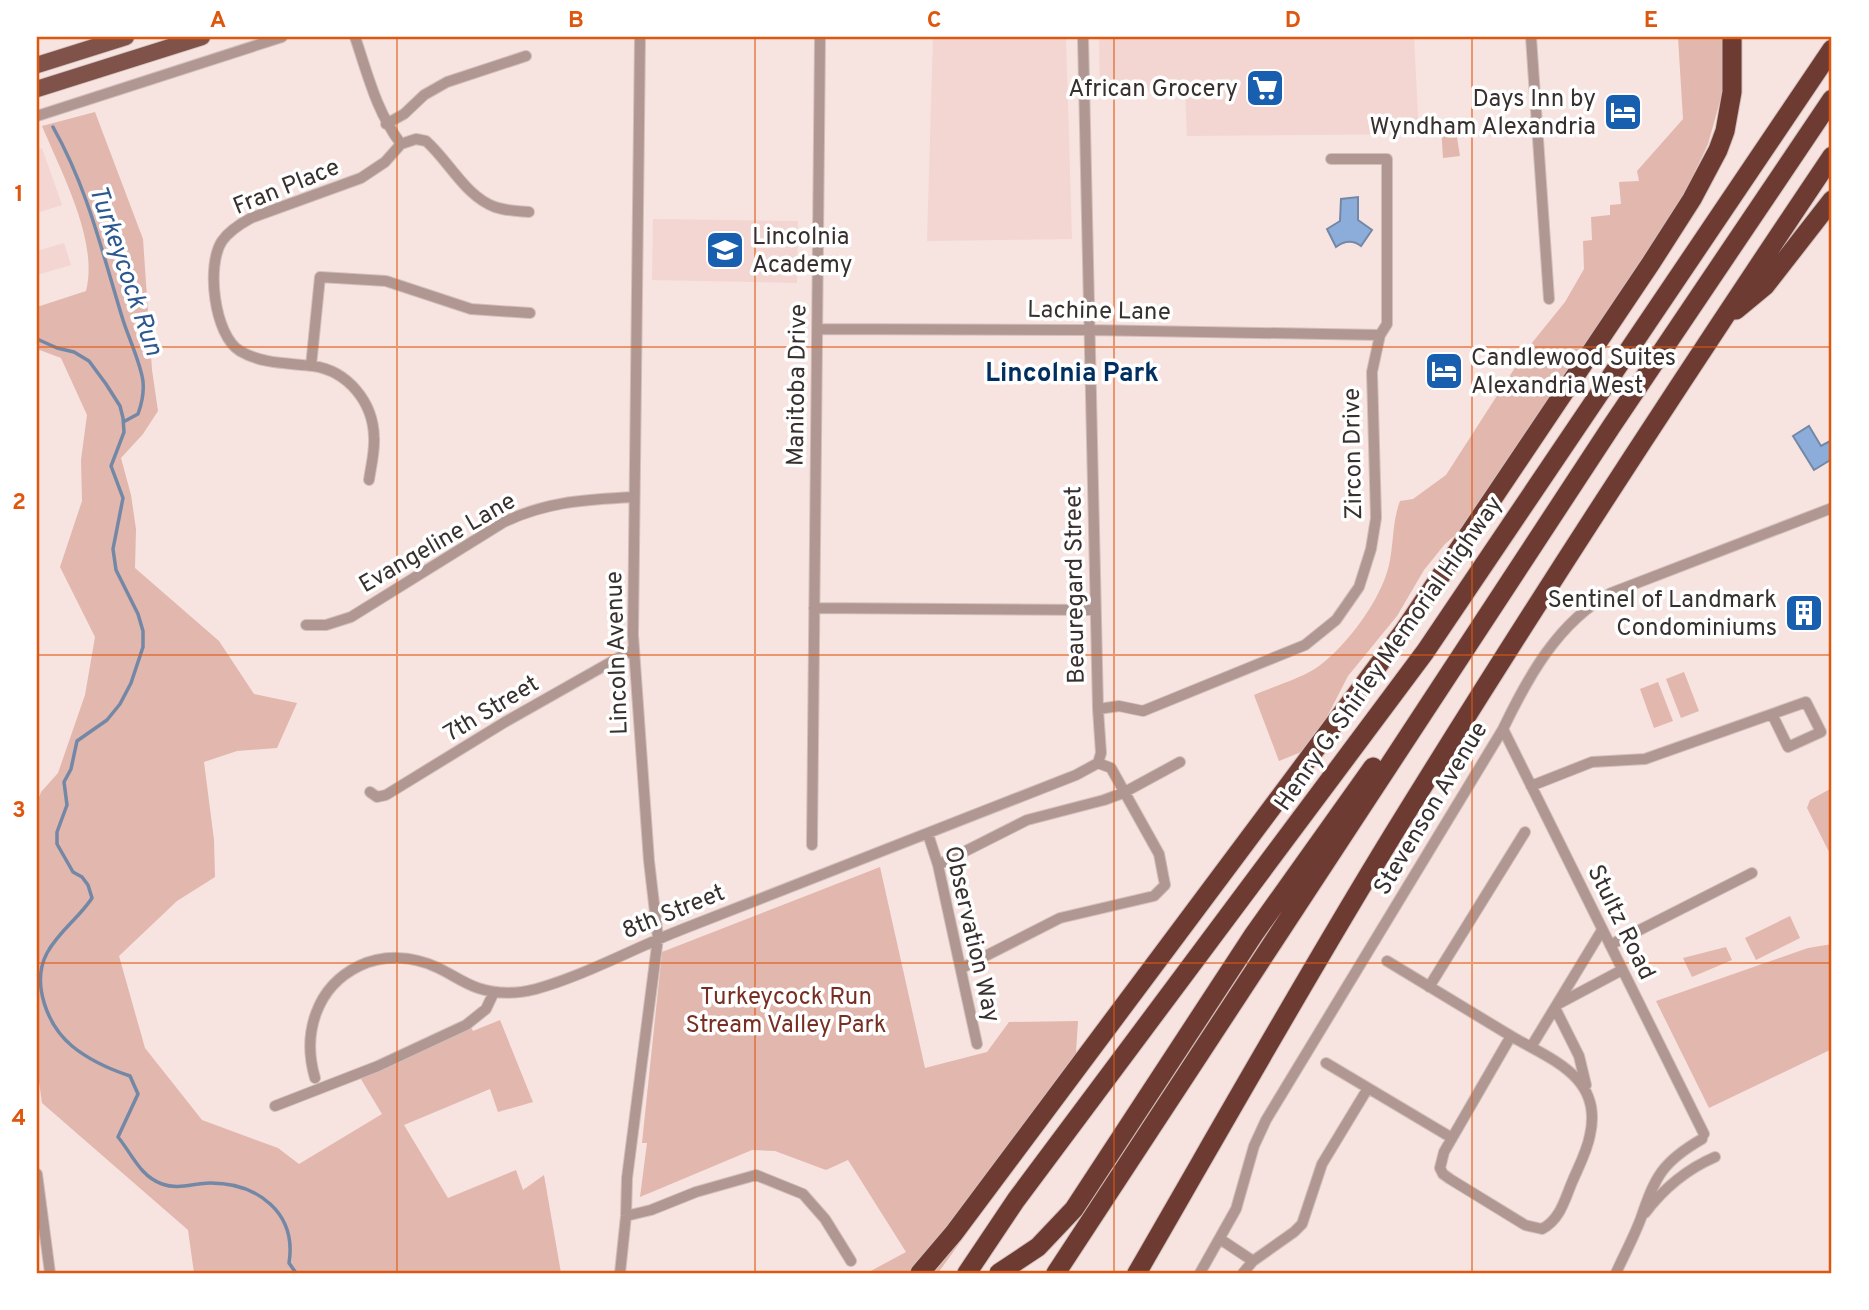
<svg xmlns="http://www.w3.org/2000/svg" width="1869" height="1310" font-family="Overpass,sans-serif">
  <rect width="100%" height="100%" fill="#f7e3df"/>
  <!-- built -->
  <path fill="#f3d6d1" d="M933,37H1066L1072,239L927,241Z
    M1099,37H1414L1419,134L1187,136L1185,89L1100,93Z
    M42,148L62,205L40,212L37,202V150Z
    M653,219L798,221L797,283L652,280Z
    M64,243L71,265L37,275V251Z"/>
  <!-- green -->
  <path fill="#e2b7ae" d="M1678,37H1722L1723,41L1722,94L1708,144L1683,197L1491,504L1445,544L1424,570L1397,616L1348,676L1311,748L1279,761L1254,695C1272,687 1305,677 1319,666C1347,645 1381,600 1389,565C1394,543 1392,522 1400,501L1413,499L1446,475L1527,349L1565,302L1584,269L1583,241L1592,240L1591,217L1610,215V205L1621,204L1619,182L1639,181L1637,171L1683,119Z
    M95,112L143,239L152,370L158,411L143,434L121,458L131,495L136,529L135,568L219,641L254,694L297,703L277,748L237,751L204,762L214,840L215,877L177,901L119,956L145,1048L202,1120L278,1148L299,1164L382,1114L356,1071L470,1024L473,1031L500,1020L533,1102L498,1112L490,1089L404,1125L448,1198L516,1170L523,1190L544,1175L561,1273H194L188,1230L42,1103L37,1067V803L41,792L58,773L85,695L95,637L60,567L82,501L81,460L87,415L61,358L37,349V307L86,291C99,241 61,172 42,126Z
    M1455,125L1460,156L1443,158L1441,126Z
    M1684,672L1699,711L1681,718L1666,679Z
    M1658,682L1673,721L1654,728L1640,689Z
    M1832,788V858L1807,808L1810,800Z
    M880,867L925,1068L987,1052L1009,1022L1078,1021L1074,1084L938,1273H867L906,1252L848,1160L826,1170L775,1151L752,1150L640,1197L647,1143H642L662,952Z
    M1790,916L1800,938L1756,960L1745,938Z
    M1832,944V1049L1709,1108L1656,1001L1808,948Z
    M1726,947L1732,960L1692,977L1683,958Z"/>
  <!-- water -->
  <path fill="#8cadd9" stroke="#7388a6" stroke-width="2" d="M1358,197V220L1372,230L1361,246C1353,240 1344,241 1336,247L1327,229L1340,221L1341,199Z
    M1809,426L1821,446L1832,440V459L1814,470L1793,436Z"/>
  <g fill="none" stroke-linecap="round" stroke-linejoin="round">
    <!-- stream -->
    <path stroke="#7388a6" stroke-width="3.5" d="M53,127C88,189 102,252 123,320C128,336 142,367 143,382C144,392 142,403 138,414L125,421
      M37,339L57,348L74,352L89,361L106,384L120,406L123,418L124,432L111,466L123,498L113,549L116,570L138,614L143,631V647L131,683L120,704L107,720L77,741L71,769L64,782L67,805L57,832V844L73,872L82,877L88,885L92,898C79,918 59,931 47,953C31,983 47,1025 72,1046C89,1060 109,1069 130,1076L138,1094L118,1137C132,1154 140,1176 162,1184C178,1190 194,1183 210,1183C258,1183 297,1213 289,1263L296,1273"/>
    <defs>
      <path id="minor" d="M355,37C368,75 376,111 401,144L416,139L426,141C449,161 465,196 495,207C506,211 518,211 529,212
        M1083,37L1098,709L1101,753L1098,763
        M1531,37L1549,299
        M37,116L282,37
        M386,124L404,114L424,95L447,82L526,56
        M817,329L1090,330L1380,335
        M311,366L320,277L386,281L471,309L530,313
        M369,480C371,466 375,451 374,437C373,402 348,371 313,366C288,363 262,364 240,351C214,335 206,265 222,241C229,231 240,224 251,218L361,178L385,162L401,144
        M814,608L1095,610
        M306,625H326L351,617L504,522C548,501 586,500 633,497
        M1098,709L1119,706L1143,711L1305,645L1336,620L1359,587L1371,549L1376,518L1372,372L1380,335L1387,324V159H1331
        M1503,729L1704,1134
        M1531,786L1592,762L1645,759L1806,702L1821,732L1788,747L1772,714
        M370,792L377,797L386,795L505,722L634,649
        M928,834L938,865L977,1044
        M812,845L820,37
        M938,865L1027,820L1104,800L1123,793L1180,762
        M1610,945L1752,873
        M1387,961L1511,1036
        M962,968L1060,918L1154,896L1165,885L1159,854L1111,768L1098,763
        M1429,987L1525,832
        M1560,1003L1622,970
        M1555,1008L1579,1056L1586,1085
        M1511,1036C1552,1060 1603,1077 1590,1135C1587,1151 1579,1166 1573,1180C1565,1198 1561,1219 1542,1229L1525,1225L1450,1179L1443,1174L1440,1168L1444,1152Z
        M1531,1047L1602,930
        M1326,1063L1452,1138
        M315,1078C302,1034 316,987 359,966C384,954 412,956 436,967C450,973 463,983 478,988C496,994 517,994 536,989C586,975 634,948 683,929C814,878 945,827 1076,775L1098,763
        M275,1106L378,1066L466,1025L486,1009L494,992
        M37,1174L50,1273
        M1645,1213C1664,1188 1687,1169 1715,1157
        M626,1216L651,1210L696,1192L756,1175L803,1194L825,1219L851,1261
        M1220,1239L1253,1261
        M620,1273L626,1216L627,1178L658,938L649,861L633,635L640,37
        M1200,1273L1236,1209L1254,1146L1266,1120L1503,729C1528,677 1558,622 1611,593L1832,508
        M1243,1273L1253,1261L1294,1232L1302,1224L1322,1164L1368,1088
        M1616,1273C1624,1255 1634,1237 1641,1218C1655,1177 1662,1162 1702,1139"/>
      <path id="primary" d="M37,65L126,37
        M37,89L202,37"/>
      <path id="motorway" d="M1736,310L1765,286L1832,200
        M920,1273L954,1233L1403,632L1651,263L1692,199L1718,150L1725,131L1732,92V37
        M967,1273L1016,1200L1425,652L1832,49
        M999,1273L1038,1247L1074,1209L1254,934L1373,767
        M1056,1273L1611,427L1832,99
        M1137,1273C1222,1126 1305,978 1394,833C1535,604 1682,379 1832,156"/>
    </defs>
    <!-- minor casing -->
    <use href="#minor" stroke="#d1bfbc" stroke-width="12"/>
    <!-- primary casing -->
    <use href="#primary" stroke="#d1bfbc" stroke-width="18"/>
    <!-- motorway casing -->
    <use href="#motorway" stroke="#d1bfbc" stroke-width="21"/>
    <!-- minor -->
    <use href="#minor" stroke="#b19791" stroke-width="10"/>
    <!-- primary -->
    <use href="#primary" stroke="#80534a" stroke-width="16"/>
    <!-- motorway -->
    <use href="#motorway" stroke="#6d3b31" stroke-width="19"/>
  </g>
  <!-- grid -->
  <path fill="none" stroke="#df570e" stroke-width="2" stroke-opacity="0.55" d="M397,37V1273M755,37V1273M1114,37V1273M1472,37V1273M37,347H1832M37,655H1832M37,963H1832"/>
  <!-- icons -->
  <defs>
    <symbol id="supermarket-square" viewBox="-11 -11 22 22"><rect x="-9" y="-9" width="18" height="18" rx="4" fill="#185faf" stroke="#fff"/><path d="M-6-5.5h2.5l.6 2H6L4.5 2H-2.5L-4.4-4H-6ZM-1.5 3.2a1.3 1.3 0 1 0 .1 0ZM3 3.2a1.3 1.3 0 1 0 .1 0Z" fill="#fff"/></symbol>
    <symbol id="hotel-square" viewBox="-11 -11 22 22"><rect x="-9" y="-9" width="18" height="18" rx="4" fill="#185faf" stroke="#fff"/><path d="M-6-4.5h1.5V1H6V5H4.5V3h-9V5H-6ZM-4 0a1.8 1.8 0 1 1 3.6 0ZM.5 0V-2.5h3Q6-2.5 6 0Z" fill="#fff"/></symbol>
    <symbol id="school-square" viewBox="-11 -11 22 22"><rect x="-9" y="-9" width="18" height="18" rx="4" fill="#185faf" stroke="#fff"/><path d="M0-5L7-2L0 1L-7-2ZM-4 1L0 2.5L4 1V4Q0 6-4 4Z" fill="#fff"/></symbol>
    <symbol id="building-square" viewBox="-11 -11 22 22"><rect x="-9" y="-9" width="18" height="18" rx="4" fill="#185faf" stroke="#fff"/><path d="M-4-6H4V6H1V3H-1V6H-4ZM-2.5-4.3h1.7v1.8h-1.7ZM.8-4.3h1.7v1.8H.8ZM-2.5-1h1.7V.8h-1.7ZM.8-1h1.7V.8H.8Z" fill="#fff"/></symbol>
  </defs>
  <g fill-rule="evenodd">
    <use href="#supermarket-square" x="1243" y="66" width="44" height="44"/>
    <use href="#hotel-square" x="1601" y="90" width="44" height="44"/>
    <use href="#school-square" x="703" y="228" width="44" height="44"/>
    <use href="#hotel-square" x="1422" y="349" width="44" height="44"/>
    <use href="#building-square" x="1782" y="591" width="44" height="44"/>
  </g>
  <g text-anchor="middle" stroke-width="7" stroke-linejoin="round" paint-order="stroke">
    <!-- poi labels -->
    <g font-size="24" fill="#38302f" stroke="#fff" text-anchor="end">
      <text x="1238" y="96">African Grocery</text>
      <text x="1596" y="106">Days Inn by<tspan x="1596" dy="28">Wyndham Alexandria</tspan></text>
      <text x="752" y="244" text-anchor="start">Lincolnia<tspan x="752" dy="28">Academy</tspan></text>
      <text x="1471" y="365" text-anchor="start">Candlewood Suites<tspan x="1471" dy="28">Alexandria West</tspan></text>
      <text x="1777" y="607">Sentinel of Landmark<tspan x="1777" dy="28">Condominiums</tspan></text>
    </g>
    <!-- street labels -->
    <g font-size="24" fill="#38302f" stroke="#fff">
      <text transform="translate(286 186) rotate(-22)" y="8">Fran Place</text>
      <text transform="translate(1099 310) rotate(1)" y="8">Lachine Lane</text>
      <text transform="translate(796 385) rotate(-89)" y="8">Manitoba Drive</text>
      <text transform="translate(1352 454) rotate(-91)" y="8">Zircon Drive</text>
      <text transform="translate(437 542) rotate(-30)" y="8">Evangeline Lane</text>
      <text transform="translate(1074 585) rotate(-91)" y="8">Beauregard Street</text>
      <text transform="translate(616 653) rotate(-92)" y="8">Lincoln Avenue</text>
      <text transform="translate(1388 653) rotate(-55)" y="8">Henry G. Shirley Memorial Highway</text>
      <text transform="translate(491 708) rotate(-31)" y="8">7th Street</text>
      <text transform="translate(1430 808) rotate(-59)" y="8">Stevenson Avenue</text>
      <text transform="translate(673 911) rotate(-22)" y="8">8th Street</text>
      <text transform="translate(1622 922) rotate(64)" y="8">Stultz Road</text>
      <text transform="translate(973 934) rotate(77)" y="8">Observation Way</text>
    </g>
    <!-- park labels -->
    <g font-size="24" fill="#772f23" stroke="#fff">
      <text x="786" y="1004">Turkeycock Run<tspan x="786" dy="28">Stream Valley Park</tspan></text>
    </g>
    <!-- water labels -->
    <g font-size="26" font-style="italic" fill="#2c5890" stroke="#fff">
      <text transform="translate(127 270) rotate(71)" y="9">Turkeycock Run</text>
    </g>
    <!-- neighbourhood labels -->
    <g font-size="26" font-weight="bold" fill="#012f60" stroke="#fff">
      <text x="1072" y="381">Lincolnia Park</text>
    </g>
  </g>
  <!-- border -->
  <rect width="1869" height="1310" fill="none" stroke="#ffffff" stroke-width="77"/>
  <rect x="38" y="38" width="1792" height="1234" fill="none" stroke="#df570e" stroke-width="2.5"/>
  <g font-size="23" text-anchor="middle" font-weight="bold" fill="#df570e">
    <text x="218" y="27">A</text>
    <text x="576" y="27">B</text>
    <text x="934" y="27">C</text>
    <text x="1293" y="27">D</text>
    <text x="1651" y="27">E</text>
    <text x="19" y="201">1</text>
    <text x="19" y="509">2</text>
    <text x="19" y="817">3</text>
    <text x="19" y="1125">4</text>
  </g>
</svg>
